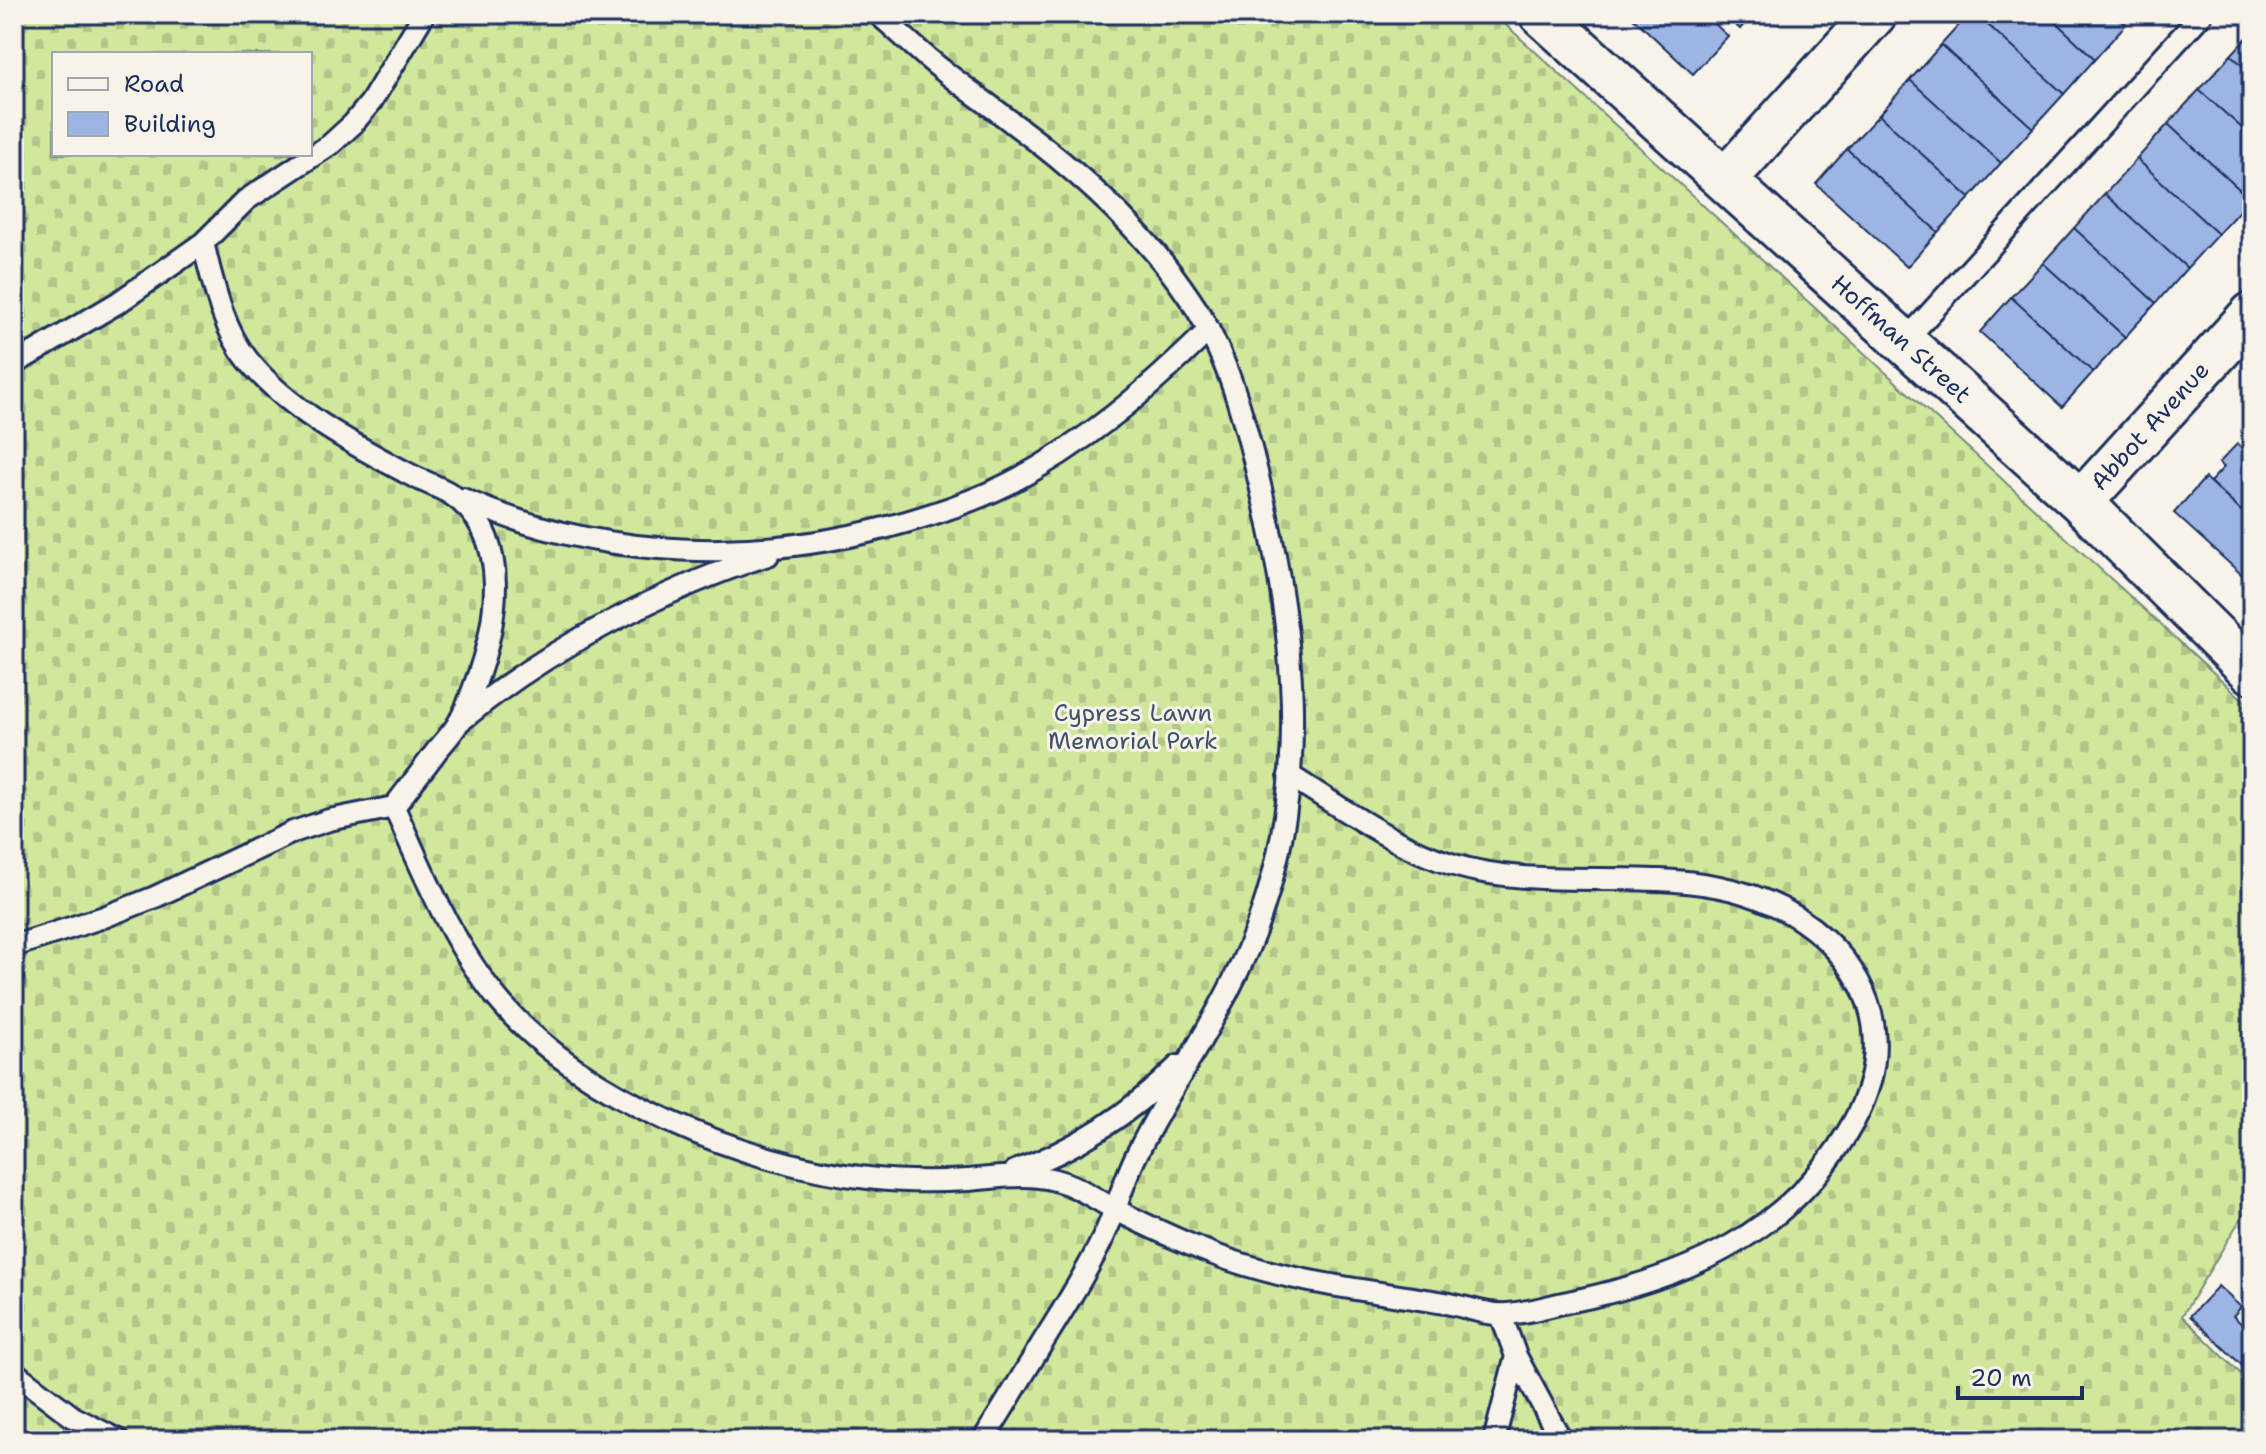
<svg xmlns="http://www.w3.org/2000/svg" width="2266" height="1454" font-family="'Shantell Sans',sans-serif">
  <defs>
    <pattern id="cemetery-stones" width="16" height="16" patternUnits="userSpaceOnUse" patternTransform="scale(2)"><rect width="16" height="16" fill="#d1e79c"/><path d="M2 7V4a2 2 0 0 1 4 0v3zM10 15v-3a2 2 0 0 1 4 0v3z" fill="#b3c689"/></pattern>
  </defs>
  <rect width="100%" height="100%" fill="#f7f3e8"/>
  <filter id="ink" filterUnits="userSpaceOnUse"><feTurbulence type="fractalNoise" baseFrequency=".0125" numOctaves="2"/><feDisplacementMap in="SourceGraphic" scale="16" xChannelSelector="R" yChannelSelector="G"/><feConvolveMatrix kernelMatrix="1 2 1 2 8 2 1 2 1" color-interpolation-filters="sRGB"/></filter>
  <g filter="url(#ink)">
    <!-- cemetery -->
    <path fill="url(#cemetery-stones)" stroke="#768b7d" stroke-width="2" fill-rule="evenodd" d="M14,14H1494L2252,708V1200L2182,1316L2252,1385V1440H14ZM54,54H310V154H54Z"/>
    <!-- building -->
    <path fill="#9db5e2" stroke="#1b2f5e" stroke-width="2" d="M1629,14H1704L1728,36L1693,74Z
      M1724,14H1753L1740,29Z
      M1969,14H1976L2064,94L2033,128L1941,45Z
      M1976,14H2047L2095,59L2064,94Z
      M2047,14H2116L2126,24L2095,59Z
      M2252,32V74L2231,55Z
      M1941,45L2033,128L2001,163L1910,80Z
      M2231,55L2252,74V137L2199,90Z
      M1910,80L2001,163L1970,198L1879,115Z
      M2199,90L2252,137V197L2250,199L2168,124Z
      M1879,115L1970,198L1938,232L1847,149Z
      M2168,124L2250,199L2218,234L2137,159Z
      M1847,149L1938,232L1907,267L1816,184Z
      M2137,159L2218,234L2187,268L2105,194Z
      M2105,194L2187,268L2156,303L2074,228Z
      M2074,228L2156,303L2125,337L2043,263Z
      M2043,263L2125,337L2093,372L2011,297Z
      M2011,297L2093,372L2062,407L1980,332Z
      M2237,444L2252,456V521L2210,482L2224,467L2219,463Z
      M2205,478L2252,521V584L2174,513Z
      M2218,1286L2241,1307L2233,1316L2245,1327L2252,1320L2251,1374L2190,1316Z"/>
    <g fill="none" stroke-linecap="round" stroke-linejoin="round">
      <defs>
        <path id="lane" d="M878,14C899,32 919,52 941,69C965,88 990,105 1014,124C1080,173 1144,230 1190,299C1228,354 1245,421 1260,485C1294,629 1310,768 1262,912C1234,997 1180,1069 1140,1148C1124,1177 1117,1210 1102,1240C1083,1280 1058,1317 1035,1355C1018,1383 1001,1412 983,1440
          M1904,342L2202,14
          M14,364L119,302L203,243L246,200L331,144L353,124L371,102L424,14
          M463,499C601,561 762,564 906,522C941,512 976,500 1008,484C1084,445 1148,390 1209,330
          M463,719C548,648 664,589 768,555
          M394,807C424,874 453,947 502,1004C583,1098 746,1165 868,1178C901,1182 935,1182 968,1180C997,1178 1026,1172 1055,1180C1080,1186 1099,1202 1122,1213C1152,1228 1182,1242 1213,1254C1289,1283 1367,1290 1445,1303C1465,1306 1487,1316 1507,1314C1527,1313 1548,1306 1568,1302C1686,1278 1793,1233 1854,1121C1889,1056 1880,991 1826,940C1729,849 1594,894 1478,871C1408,857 1348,812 1289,775
          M14,946L104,917L155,897L293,832L329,820L394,807C409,787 424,768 438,749C446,740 455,730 460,720C466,710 470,698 474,687C497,626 515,534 449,493C435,485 419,480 405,472C352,444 286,408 248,360C222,328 213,282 203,243
          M1015,1171C1077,1149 1131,1113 1178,1066
          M1501,1315L1516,1356L1561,1440
          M14,1372L73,1417L118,1440
          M1494,1440L1516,1356"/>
        <path id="street" d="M1541,14L2081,502L2252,672
          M1725,180L1875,14
          M2081,502L2252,314"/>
      </defs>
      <!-- lane casing -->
      <use href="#lane" stroke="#1b2f5e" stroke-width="26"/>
      <!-- street casing -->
      <use href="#street" stroke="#1b2f5e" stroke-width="48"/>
      <!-- lane -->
      <use href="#lane" stroke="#f7f3e8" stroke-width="20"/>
      <!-- street -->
      <use href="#street" stroke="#f7f3e8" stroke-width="42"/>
    </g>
  </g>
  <g text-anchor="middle" stroke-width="6" stroke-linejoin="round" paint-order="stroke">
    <!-- street labels -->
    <g font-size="24" fill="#1b2f5e" stroke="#f7f3e8">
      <text transform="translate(1901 339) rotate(42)" y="8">Hoffman Street</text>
      <text transform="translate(2150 426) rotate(-48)" y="8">Abbot Avenue</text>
    </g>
    <!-- park labels -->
    <g font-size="24" fill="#3f546a" stroke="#f7f3e8">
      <text x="1133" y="721">Cypress Lawn<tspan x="1133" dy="28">Memorial Park</tspan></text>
    </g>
  </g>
  <!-- margin -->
  <rect width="2266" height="1454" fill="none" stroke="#f7f3e8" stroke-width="48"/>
  <rect x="24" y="24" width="2218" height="1406" fill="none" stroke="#1b2f5e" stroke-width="3" filter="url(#ink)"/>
  <!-- legend -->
  <rect x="52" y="52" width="260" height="104" fill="#f7f3e8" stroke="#9fa5b1" stroke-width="2"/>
  <rect x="68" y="78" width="40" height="12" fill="#f7f3e8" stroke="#9fa5b1" stroke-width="2"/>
  <text x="124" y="92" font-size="24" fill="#1b2f5e">Road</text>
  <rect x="68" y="112" width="40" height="24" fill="#9db5e2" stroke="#9fa5b1" stroke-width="2"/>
  <text x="124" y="132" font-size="24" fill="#1b2f5e">Building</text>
  <!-- scale -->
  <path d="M1958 1386v12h124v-12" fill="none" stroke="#1b2f5e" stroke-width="4"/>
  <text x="1970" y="1386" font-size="24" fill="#1b2f5e" stroke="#f7f3e8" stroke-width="6" paint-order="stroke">20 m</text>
</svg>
